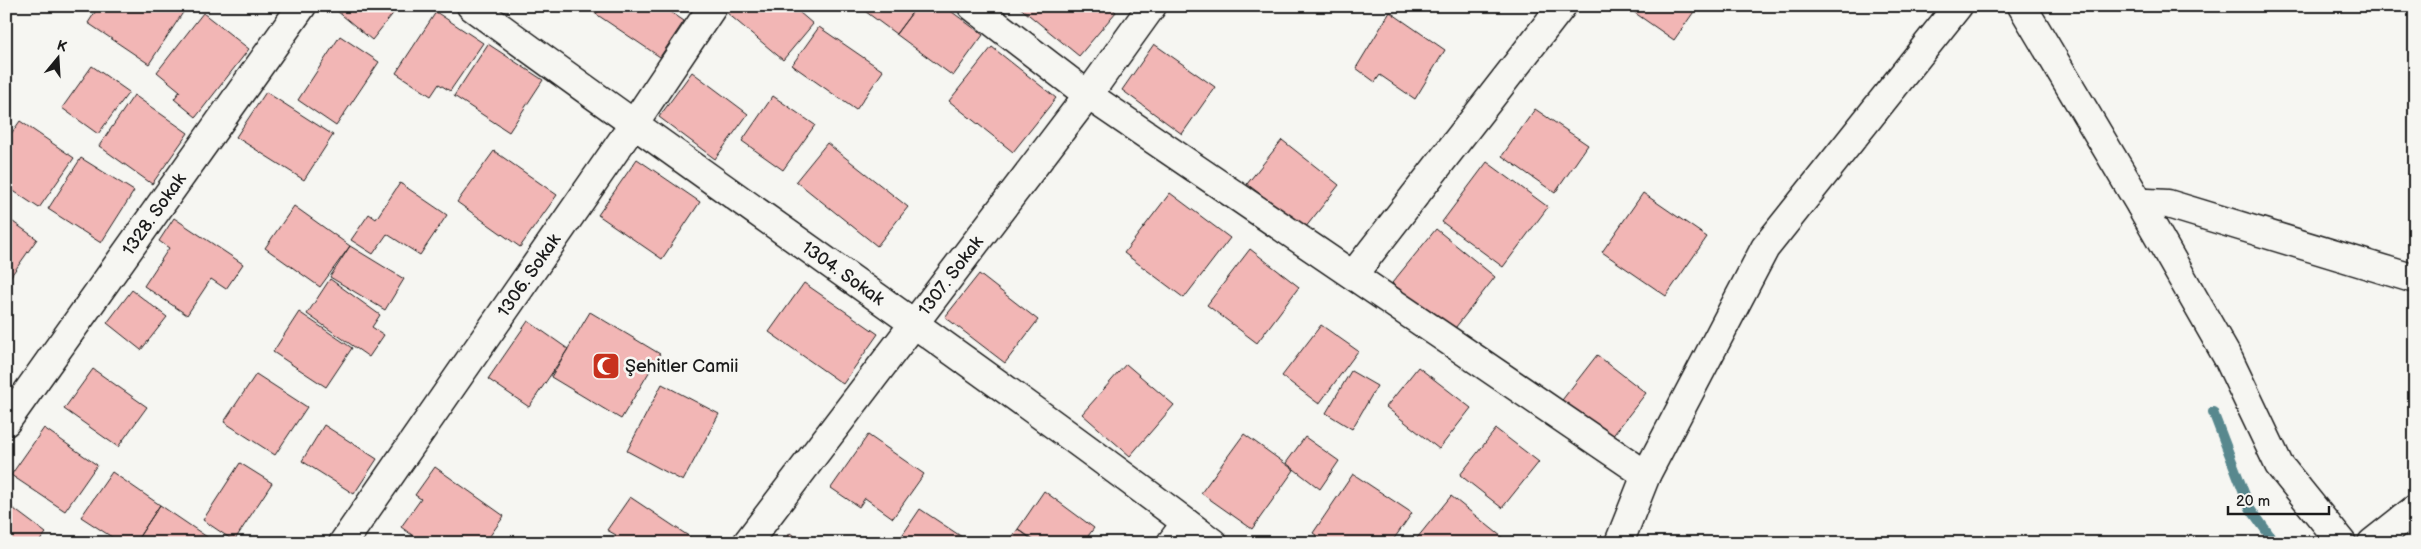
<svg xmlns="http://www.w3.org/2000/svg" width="2421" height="549" font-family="'Balsamiq Sans',sans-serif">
  <rect width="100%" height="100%" fill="#f6f6f2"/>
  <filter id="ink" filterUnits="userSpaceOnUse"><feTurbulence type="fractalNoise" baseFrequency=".02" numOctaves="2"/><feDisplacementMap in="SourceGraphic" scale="10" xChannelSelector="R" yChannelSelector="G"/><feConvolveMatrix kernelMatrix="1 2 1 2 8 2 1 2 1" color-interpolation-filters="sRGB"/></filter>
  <g filter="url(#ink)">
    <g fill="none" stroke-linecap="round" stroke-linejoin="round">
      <!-- stream -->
      <path stroke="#58888e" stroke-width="10" d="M2213,412L2250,508L2275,543"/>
    </g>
    <!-- building -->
    <path fill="#f2b6b5" stroke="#1c1c1c" d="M99,6H176L184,11L149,64L88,23Z
      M331,6H399L372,40Z
      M585,6H602L596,14Z
      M602,6H662L684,21L660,57L596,14Z
      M731,6H792L813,24L783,60L726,12Z
      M858,6H917L896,34Z
      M917,6H944L983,35L953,76L896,34Z
      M1018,6H1109L1116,12L1079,56Z
      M1625,6H1698L1674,40Z
      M436,12L483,43L450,91L439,84L431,96L396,73Z
      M1390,12L1445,50L1415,99L1380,75L1375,82L1356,68Z
      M203,13L249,49L196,117L174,99L180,91L157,72Z
      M819,27L883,71L856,110L792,65Z
      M340,36L379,62L336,126L298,100Z
      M488,44L543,80L509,132L454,96Z
      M1154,44L1215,87L1182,134L1122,90Z
      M992,47L1056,98L1013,152L949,101Z
      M92,66L129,92L98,134L62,108Z
      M692,72L748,114L715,159L659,117Z
      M266,92L333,135L304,180L236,137Z
      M134,95L188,133L152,184L99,146Z
      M773,96L815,125L783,170L742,141Z
      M1535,109L1588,145L1555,193L1502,156Z
      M20,121L74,158L39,208L6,186V141Z
      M1282,140L1339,185L1305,228L1247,184Z
      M827,143L908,207L877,246L796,181Z
      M494,151L557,195L520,247L457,202Z
      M81,158L134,191L101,243L48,209Z
      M637,159L700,202L662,259L598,215Z
      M1487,162L1548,207L1503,267L1442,222Z
      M400,183L447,215L420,255L387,234L373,254L351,240L369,214L376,219Z
      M1170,193L1230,238L1184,298L1124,253Z
      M1643,193L1707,237L1666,296L1602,252Z
      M294,206L350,246L320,287L265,248Z
      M6,217L37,239L6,283Z
      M174,218L243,264L226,289L211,279L187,315L144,286L169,248L159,241Z
      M1436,229L1495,277L1452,332L1392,283Z
      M350,246L404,279L385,310L330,277Z
      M1250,249L1299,287L1257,343L1207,305Z
      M979,274L1038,320L1005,363L945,317Z
      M330,279L380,315L372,327L384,335L369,357L307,314Z
      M804,283L878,334L843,384L769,332Z
      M132,290L167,317L141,350L107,323Z
      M299,312L352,348L326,387L273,352Z
      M590,312L660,354L621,419L551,377Z
      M528,321L568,349L529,407L488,379Z
      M1321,325L1358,351L1319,404L1282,376Z
      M1597,355L1646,393L1608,442L1559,404Z
      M1126,364L1174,405L1130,456L1082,414Z
      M1418,367L1471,408L1439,449L1386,407Z
      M93,369L147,407L118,447L64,409Z
      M1351,371L1377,386L1352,429L1326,413Z
      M256,374L307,407L275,455L224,422Z
      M662,384L719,414L683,481L627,451Z
      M324,425L377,459L354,494L302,461Z
      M44,428L97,465L65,511L11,475Z
      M1496,429L1539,462L1502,508L1460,475Z
      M1244,434L1294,470L1252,529L1201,493Z
      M868,435L924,474L893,518L865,498L859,507L831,488Z
      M1305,437L1339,461L1320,489L1286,463Z
      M240,463L272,483L234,541L203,520Z
      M435,467L504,516L485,543H423L401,527L421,499L415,495Z
      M112,472L160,505L135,543H121L81,517Z
      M1353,474L1412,513L1391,543H1327L1313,533Z
      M1044,491L1094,528L1083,543H1038L1018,529Z
      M1451,496L1507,541L1505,543H1413Z
      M630,497L699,543H611L616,535L607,530Z
      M6,503L46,533L38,543H6Z
      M160,505L210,539L208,543H135Z
      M920,509L971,543H897Z
      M1018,529L1036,543H1008Z
      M790,533L804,543H783Z"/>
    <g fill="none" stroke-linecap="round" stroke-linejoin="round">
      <defs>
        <g id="minor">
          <path id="s1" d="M471,6C717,187 970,358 1213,543"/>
          <path d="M972,6L1088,95L1646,475"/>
          <path d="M2022,6L2141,206L2229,360L2279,465L2342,543"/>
          <path d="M2141,206L2148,203L2168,204L2415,279"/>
          <path d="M1353,275L1562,6"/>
          <path id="s2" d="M6,422L302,6"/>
          <path id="s3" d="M343,543L633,125L713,6"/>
          <path id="s4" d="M747,543L1088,95L1152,6"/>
          <path d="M1171,543L1186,523"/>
          <path d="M1619,543L1646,475L1765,248L1958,6"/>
          <path d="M2372,543L2415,509"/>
        </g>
      </defs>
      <!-- minor casing -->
      <use href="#minor" stroke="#1c1c1c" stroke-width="31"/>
      <!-- minor -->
      <use href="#minor" stroke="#f6f6f2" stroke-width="28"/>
    </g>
  </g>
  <!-- icons -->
  <defs>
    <symbol id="mosque-square" viewBox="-11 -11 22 22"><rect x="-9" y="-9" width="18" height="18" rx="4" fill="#c8321e" stroke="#f6f6f2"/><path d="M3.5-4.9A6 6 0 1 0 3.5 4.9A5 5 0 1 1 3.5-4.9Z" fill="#fff"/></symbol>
  </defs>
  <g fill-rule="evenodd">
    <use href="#mosque-square" x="590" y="350" width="32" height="32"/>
  </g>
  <g text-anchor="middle" stroke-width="5" stroke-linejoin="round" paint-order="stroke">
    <!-- street labels -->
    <g font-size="18" fill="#1c1c1c" stroke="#f6f6f2">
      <text dy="6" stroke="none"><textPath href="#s2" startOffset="255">1328. Sokak</textPath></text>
      <text dy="6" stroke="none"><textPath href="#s1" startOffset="458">1304. Sokak</textPath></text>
      <text dy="6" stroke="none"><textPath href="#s3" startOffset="326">1306. Sokak</textPath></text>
      <text dy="6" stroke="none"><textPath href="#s4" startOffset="336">1307. Sokak</textPath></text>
    </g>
    <!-- poi labels -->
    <g font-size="18" fill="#1c1c1c" stroke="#f6f6f2" text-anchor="start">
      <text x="625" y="372">Şehitler Camii</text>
    </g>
  </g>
  <!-- margin -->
  <rect width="2421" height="549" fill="none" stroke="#f6f6f2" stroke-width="25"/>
  <rect x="12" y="12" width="2396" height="524" fill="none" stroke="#1c1c1c" stroke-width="2" filter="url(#ink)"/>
  <!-- north arrow -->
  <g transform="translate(58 58) rotate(18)" stroke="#f6f6f2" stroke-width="4" paint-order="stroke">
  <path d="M0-4L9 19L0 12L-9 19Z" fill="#1c1c1c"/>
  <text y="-8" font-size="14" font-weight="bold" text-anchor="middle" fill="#1c1c1c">K</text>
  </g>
  <!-- scale -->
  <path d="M2228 506v8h101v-8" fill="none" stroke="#1c1c1c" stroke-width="2.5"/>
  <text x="2236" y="506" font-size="15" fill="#1c1c1c" stroke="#f6f6f2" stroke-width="4" paint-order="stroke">20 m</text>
</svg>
